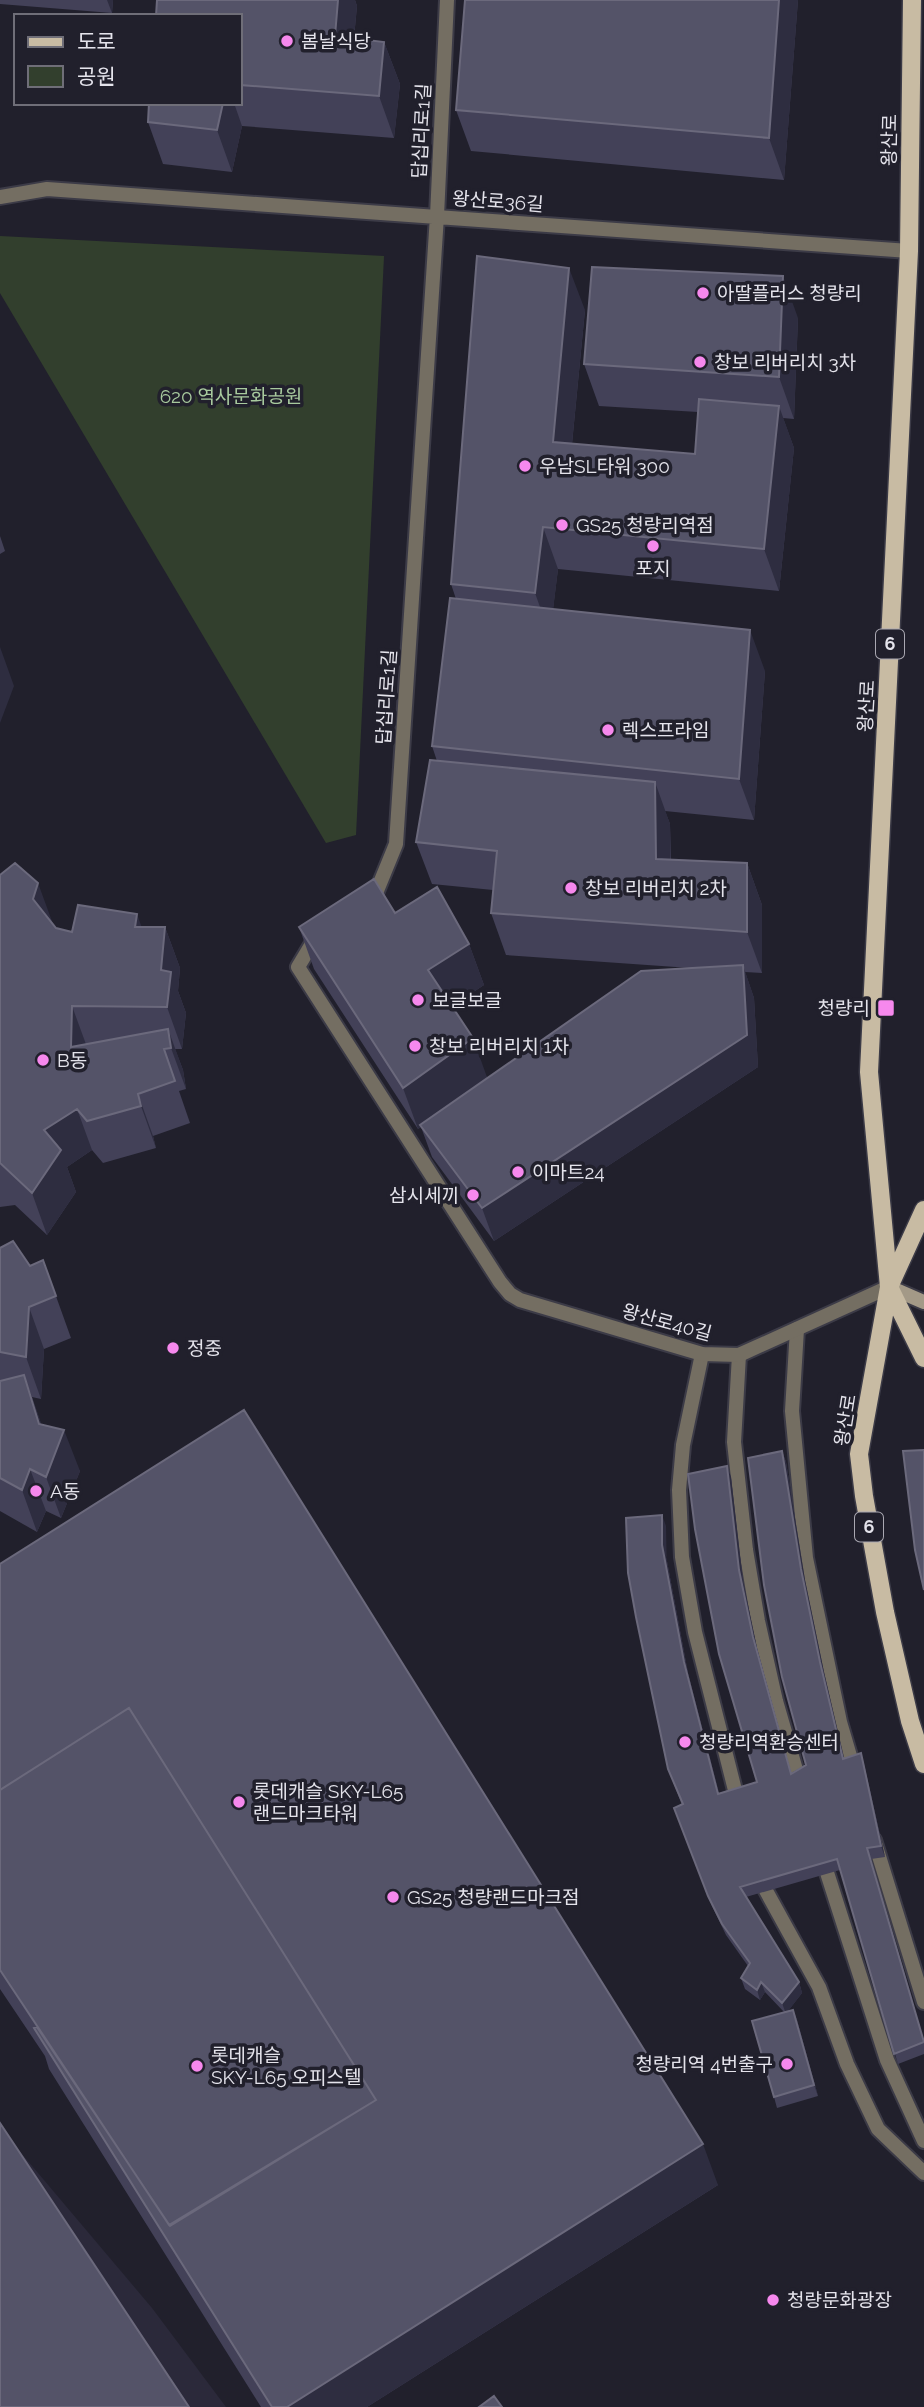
<svg xmlns="http://www.w3.org/2000/svg" width="924" height="2407" font-family="Raleway,'Noto Sans KR',sans-serif">
  <rect width="100%" height="100%" fill="#21202c"/>
  <!-- built -->
  <path fill="#2b293a" d="M0,2128L152,2308L226,2407H0Z"/>
  <!-- green -->
  <path fill="#323f2d" d="M0,236L384,256L356,835L326,843L0,293Z"/>
  <g fill="none" stroke-linecap="round" stroke-linejoin="round">
    <defs>
      <path id="lane" d="M797,1329L792,1411L806,1558L840,1722L855,1773
        M702,1354L683,1445L679,1490L682,1557L695,1632L739,1806
        M739,1355L734,1442L746,1550L758,1621L776,1701L801,1787
        M874,1840L924,2002
        M822,1857L887,2060L924,2141
        M760,1876L764,1887L819,1987L847,2064L878,2129L924,2173"/>
      <path id="street" d="M0,197L47,189L909,251
        M367,898L376,893L396,844L437,216L447,0
        M316,937L298,967L500,1282L510,1294L520,1300L702,1354L739,1355L889,1287"/>
      <path id="secondary" d="M889,1287L924,1302"/>
      <path id="primary" d="M912,0L909,251L869,1072L889,1287L924,1358
        M924,1210L889,1287L859,1454L864,1496L885,1612L910,1721L924,1764"/>
    </defs>
    <!-- lane casing -->
    <use href="#lane" stroke="#3c3b47" stroke-width="18"/>
    <!-- street casing -->
    <use href="#street" stroke="#3c3b47" stroke-width="18"/>
    <!-- secondary casing -->
    <use href="#secondary" stroke="#3c3b47" stroke-width="18"/>
    <!-- primary casing -->
    <use href="#primary" stroke="#3c3b47" stroke-width="21"/>
    <!-- lane -->
    <use href="#lane" stroke="#746e62" stroke-width="14"/>
    <!-- street -->
    <use href="#street" stroke="#746e62" stroke-width="14"/>
    <!-- secondary -->
    <use href="#secondary" stroke="#a39987" stroke-width="14"/>
    <!-- primary -->
    <use href="#primary" stroke="#c8bba3" stroke-width="18"/>
  </g>
  <!-- wall -->
  <path fill="#434158" d="M0,0H113L112,13L0,4Z
    M157,0H355L357,6L354,38L384,42L400,84L394,138L242,126L232,172L163,164L148,122L149,103H240V16Z
    M465,0H798L784,180L471,151L456,110Z
    M585,310L572,444L695,454L698,412L599,406L584,364L798,318L794,419L783,418L794,448L779,591L558,569L553,609L765,671L754,820L665,811L670,824L671,859L747,863L762,905V973L745,972L754,998L758,1067L494,1241L432,1157L421,1127L418,1129L314,969L299,927L395,913L469,944L484,985L452,1006L487,1078L690,968L506,955L491,913L493,890L432,884L416,842L437,761L432,746L456,599L451,584Z
    M0,536L5,551L0,554Z
    M0,875L56,928L72,932L142,927H165L180,968L178,991L186,1013L182,1049H175L183,1070L186,1089L179,1091L190,1123L153,1136L156,1148L103,1163L92,1150L67,1167L76,1192L47,1235L15,1205L0,1207Z
    M0,1248L30,1266L43,1260L71,1338L44,1349L41,1399L32,1397L41,1424L80,1471L61,1518L46,1511L37,1532L0,1511Z
    M782,1451L786,1462L805,1580L824,1672L844,1759L861,1753L864,1764L885,1857L871,1859L924,2041V2054L898,2064L840,1870L746,1897L799,1982L802,1993L787,2012L793,2010L797,2020L818,2096L777,2108L774,2097L784,2012L765,1992L760,2000L745,1989L741,1978L748,1966L726,1935L712,1906L674,1808L682,1805L668,1769L666,1526V1556L688,1673L719,1794L757,1782L727,1466L731,1477L743,1581L757,1648L791,1773L806,1765Z
    M0,1564L718,2185L367,2407H261L49,2069L45,2056L0,1989Z"/>
  <!-- shaded-wall -->
  <path fill="#2e2d40" d="M107,0H113L112,13Z
    M338,0H355L357,6L350,78L335,36Z
    M779,0H798L784,180L769,138Z
    M384,42L400,84L394,138L379,96Z
    M223,103H234L242,126L232,172L217,130Z
    M569,268L585,310L568,484L553,442Z
    M783,276L798,318L794,419L779,377Z
    M779,406L794,448L779,591L764,549Z
    M543,527L558,569L550,635L535,593Z
    M750,630L765,671L754,820L739,779Z
    M0,647L14,686L0,723Z
    M655,782L670,824L671,900L656,859Z
    M747,863L762,905V973L747,932Z
    M38,883L53,924L33,899Z
    M137,914L152,956L135,927Z
    M165,927L180,968L178,991L186,1013L182,1049L167,1007L161,970Z
    M469,944L484,985L443,1012L428,970Z
    M743,965L754,998L758,1067L494,1241L482,1208Z
    M72,1006L87,1047H71Z
    M168,1029L183,1070L186,1089L171,1048Z
    M473,1038L488,1080L418,1129L403,1088Z
    M138,1094L153,1136L156,1148L141,1106Z
    M77,1109L92,1150L67,1167L76,1192L47,1235L32,1193L44,1130Z
    M29,1307L44,1349L41,1399L26,1357Z
    M24,1375L39,1417L52,1460L64,1430L80,1471L61,1518L46,1477L39,1424Z
    M782,1451L786,1462L805,1580L824,1672L847,1770L843,1759L820,1662L801,1569Z
    M727,1466L731,1477L743,1581L757,1648L794,1784L753,1637L739,1570Z
    M30,1469L46,1511L37,1532L22,1490Z
    M662,1515L666,1526V1556L688,1673L722,1804L718,1794L684,1662L662,1545Z
    M861,1753L864,1764L885,1857L881,1846Z
    M867,1848L871,1859L924,2043Z
    M761,1982L765,1992L760,2000L757,1990Z
    M799,1982L802,1993L786,2014L782,2003Z
    M793,2010L797,2020L818,2096L814,2085Z
    M703,2144L718,2185L367,2407H287Z"/>
  <!-- building -->
  <path fill="#545368" stroke="#6b697c" stroke-width="2" d="M157,0H338L335,36L384,42L379,96L240,85V16H156Z
    M465,0H779L769,138L456,110Z
    M149,103H223L217,130L148,122Z
    M477,256L569,268L553,442L695,454L699,399L779,406L764,549L543,527L535,593L451,584Z
    M592,267L783,276L779,377L584,364Z
    M450,598L750,630L739,779L432,746Z
    M430,760L655,782L656,859L747,863V932L491,913L497,851L416,842Z
    M15,863L38,883L33,899L56,928L72,932L78,905L137,914L135,927H165L161,970L171,972L167,1007L72,1006L71,1047L168,1029L171,1048L164,1049L175,1081L138,1094L141,1106L87,1121L77,1109L44,1130L61,1150L32,1193L0,1163V875Z
    M374,879L395,913L437,887L469,944L428,970L473,1038L403,1088L299,927Z
    M743,965L747,1035L482,1208L420,1125L641,971Z
    M13,1241L30,1266L43,1260L56,1296L29,1307L26,1357L0,1352V1248Z
    M24,1375L39,1424L64,1430L46,1477L30,1469L22,1490L0,1478V1381Z
    M244,1410L703,2144L287,2407H272L34,2028L37,2027L170,2226L376,2100L129,1708L0,1790V1564Z
    M924,1450V1590L915,1550L903,1451Z
    M782,1451L801,1569L820,1662L843,1759L861,1753L881,1846L867,1848L924,2042L894,2054L837,1859L740,1887L799,1982L782,2003L761,1982L757,1990L741,1978L750,1963L722,1924L708,1896L674,1808L683,1804L668,1769L636,1617L628,1573L626,1518L662,1515V1545L684,1662L718,1794L757,1782L719,1654L695,1529L688,1474L727,1466L739,1570L753,1637L791,1774L806,1765L782,1677L764,1585L748,1458Z
    M129,1708L376,2100L169,2225L0,1970V1790Z
    M793,2010L814,2085L774,2097L752,2021Z
    M0,2123L189,2407H0Z
    M494,2396L502,2407H479Z"/>
  <!-- markers -->
  <g fill="#f688ed" stroke="#21202c" stroke-width="2.5">
    <circle cx="287" cy="41" r="7"/>
    <circle cx="703" cy="293" r="7"/>
    <circle cx="700" cy="362" r="7"/>
    <circle cx="525" cy="466" r="7"/>
    <circle cx="562" cy="525" r="7"/>
    <circle cx="653" cy="546" r="7"/>
    <circle cx="608" cy="730" r="7"/>
    <circle cx="571" cy="888" r="7"/>
    <circle cx="418" cy="1000" r="7"/>
    <rect x="877" y="999" width="18" height="18" rx="3.5"/>
    <circle cx="415" cy="1046" r="7"/>
    <circle cx="43" cy="1060" r="7"/>
    <circle cx="518" cy="1172" r="7"/>
    <circle cx="473" cy="1195" r="7"/>
    <circle cx="173" cy="1348" r="7"/>
    <circle cx="36" cy="1491" r="7"/>
    <circle cx="685" cy="1742" r="7"/>
    <circle cx="239" cy="1802" r="7"/>
    <circle cx="393" cy="1897" r="7"/>
    <circle cx="787" cy="2064" r="7"/>
    <circle cx="197" cy="2066" r="7"/>
    <circle cx="773" cy="2300" r="7"/>
  </g>
  <g text-anchor="middle" stroke-width="7" stroke-linejoin="round" paint-order="stroke">
    <!-- shield labels -->
    <g fill="#21202c" stroke="#aaa8b2" stroke-width="2">
      <rect x="876" y="629.5" width="28" height="29" rx="5"/>
      <rect x="855" y="1512.5" width="28" height="29" rx="5"/>
    </g>
    <g font-size="18" font-weight="bold" fill="#e4e3eb">
      <text x="890" y="650">6</text>
      <text x="869" y="1533">6</text>
    </g>
    <!-- poi labels -->
    <g font-size="19" fill="#e4e3eb" stroke="#21202c" text-anchor="start">
      <text x="301" y="48">봄날식당</text>
      <text x="717" y="300">아딸플러스 청량리</text>
      <text x="714" y="369">창보 리버리치 3차</text>
      <text x="539" y="473">우남SL타워 300</text>
      <text x="576" y="532">GS25 청량리역점</text>
      <text x="653" y="575" text-anchor="middle">포지</text>
      <text x="622" y="737">렉스프라임</text>
      <text x="585" y="895">창보 리버리치 2차</text>
      <text x="432" y="1007">보글보글</text>
      <text x="870" y="1015" text-anchor="end">청량리</text>
      <text x="429" y="1053">창보 리버리치 1차</text>
      <text x="57" y="1067">B동</text>
      <text x="532" y="1179">이마트24</text>
      <text x="459" y="1202" text-anchor="end">삼시세끼</text>
      <text x="187" y="1355">정중</text>
      <text x="50" y="1498">A동</text>
      <text x="699" y="1749">청량리역환승센터</text>
      <text x="253" y="1798">롯데캐슬 SKY-L65<tspan x="253" dy="22">랜드마크타워</tspan></text>
      <text x="407" y="1904">GS25 청량랜드마크점</text>
      <text x="211" y="2062">롯데캐슬<tspan x="211" dy="22">SKY-L65 오피스텔</tspan></text>
      <text x="773" y="2071" text-anchor="end">청량리역 4번출구</text>
      <text x="787" y="2307">청량문화광장</text>
    </g>
    <!-- street labels -->
    <g font-size="19" fill="#e4e3eb" stroke="#21202c">
      <text transform="translate(421 131) rotate(-87)" y="7">답십리로1길</text>
      <text transform="translate(889 140) rotate(-89)" y="7">왕산로</text>
      <text transform="translate(498 201) rotate(4)" y="7">왕산로36길</text>
      <text transform="translate(386 697) rotate(-86)" y="7">답십리로1길</text>
      <text transform="translate(866 706) rotate(-87)" y="7">왕산로</text>
      <text transform="translate(667 1322) rotate(15)" y="7">왕산로40길</text>
      <text transform="translate(845 1420) rotate(-81)" y="7">왕산로</text>
    </g>
    <!-- park labels -->
    <g font-size="19" fill="#a8ca9e" stroke="#21202c">
      <text x="231" y="403">620 역사문화공원</text>
    </g>
  </g>
  <!-- legend -->
  <rect x="14" y="14" width="228" height="91" fill="#21202c" stroke="#6f6e78" stroke-width="2"/>
  <rect x="28" y="37" width="35" height="10" fill="#c8bba3" stroke="#6f6e78" stroke-width="2"/>
  <text x="77" y="49" font-size="21" fill="#e4e3eb">도로</text>
  <rect x="28" y="66" width="35" height="21" fill="#323f2d" stroke="#6f6e78" stroke-width="2"/>
  <text x="77" y="84" font-size="21" fill="#e4e3eb">공원</text>
</svg>
